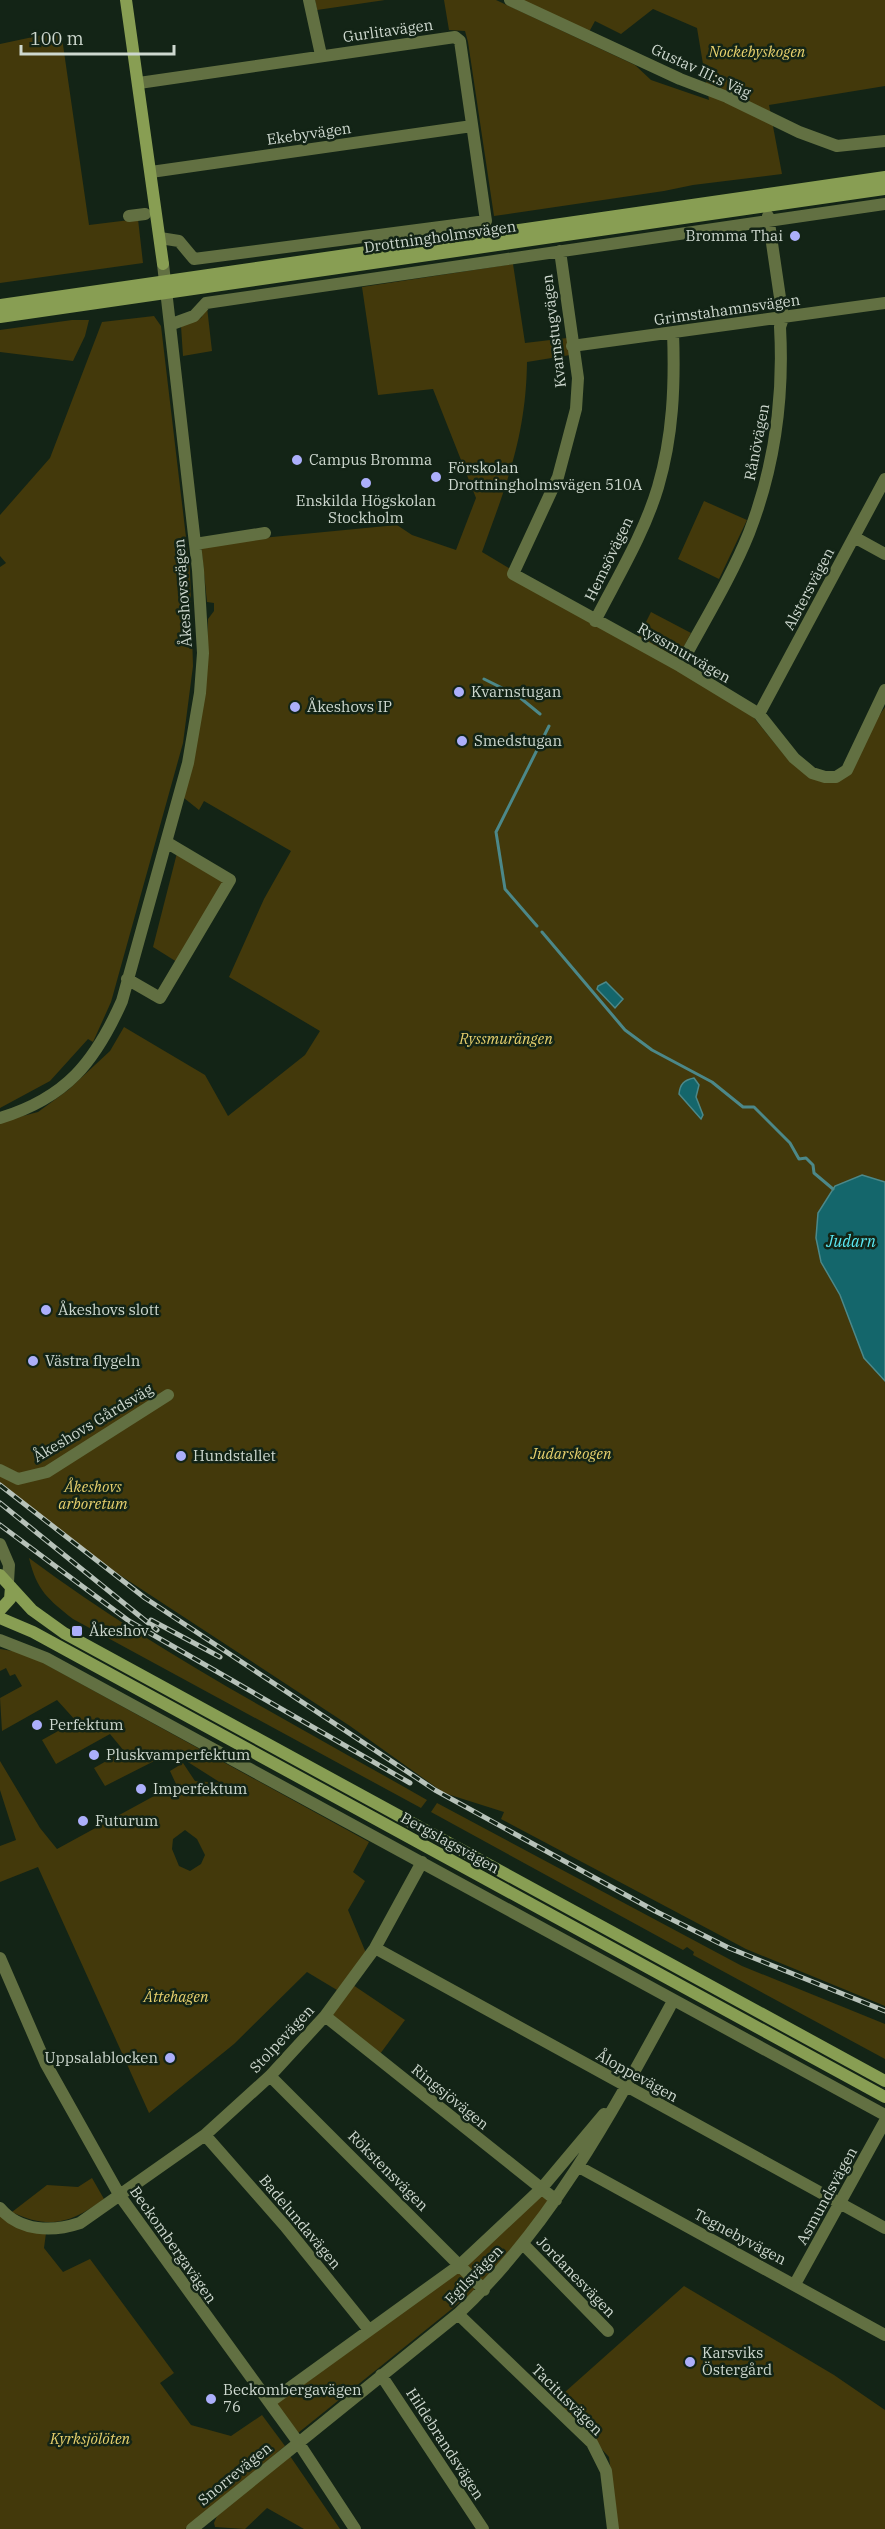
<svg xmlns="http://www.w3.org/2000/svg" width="885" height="2529" font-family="'IBM Plex Serif',serif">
  <rect width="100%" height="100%" fill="#132416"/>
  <!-- green -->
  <path fill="#43390b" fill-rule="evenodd" d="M315,0H385L317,10Z
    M444,0H496L635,65L651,80L709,100L697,28L653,9L621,34L595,21L589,32L520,0H885V86L769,105L782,174L693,185L664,191L494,216L468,42L465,31L449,30Z
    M61,31L89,225L138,219L143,263L0,283V44Z
    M513,264L525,343L567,338L570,355L527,362C526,436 507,483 482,552L750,713L786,757L834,782L885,707V2006L746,1949L501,1819L504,1812L444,1793L350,1726L109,1568L0,1483V1122L38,1112L68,1090L110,1051L124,1027L205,1075L228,1116L305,1055L320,1031L229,977L264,899L291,851L204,801L199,810L184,798L207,655L208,619L214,611V603L207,602L201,544L397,525L412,535L456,550L476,498L433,389L378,395L362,287Z
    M207,307L212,351L183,356L181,326L201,318Z
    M154,316L161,326L190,571L193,666L183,743L111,1002L93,1042L88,1039L50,1081L0,1108V567L6,563L0,556V515L50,458L102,322Z
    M72,320H89L85,336L73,361L0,352V330Z
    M704,501L747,520L719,579L678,559Z
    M651,612L691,633L678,658H674L638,638Z
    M177,853L224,881L177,962L153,947Z
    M29,1558C153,1651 293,1723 427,1800L421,1808L73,1619C48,1599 37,1591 29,1558Z
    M0,1649L25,1653L369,1842L353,1872L365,1881L348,1910L366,1953L337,1990L307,1972L234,2044L149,2113L38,1867L0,1882V1846L16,1840L0,1790V1761L40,1828L57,1849L176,1784L170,1771L183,1763L195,1781L221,1783L172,1752L105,1786L94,1768L124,1751L110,1734L56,1764L42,1740L76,1721L57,1700L2,1731L0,1698L22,1686L15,1674L10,1676L6,1668L0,1671ZM185,1830L197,1839L205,1855L201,1864L190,1871L179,1866L172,1849L173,1839Z
    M437,1803L742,1966L885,2024V2059L693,1955L694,1952L687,1947L683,1950L431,1812Z
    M353,1985L405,2020L380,2054L331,2014Z
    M92,2178L104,2199C72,2223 49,2230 12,2212L47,2185L78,2187Z
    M541,2195L549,2200L507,2256L469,2295L298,2433L276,2403L478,2253Z
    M0,2215L46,2233L44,2248L63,2272L90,2259L174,2373L160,2383L191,2425L231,2436L262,2415L285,2446L185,2529H0Z
    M684,2286L834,2375L885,2410V2529H618L609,2457L556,2400Z
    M290,2456L340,2529H304L267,2508L245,2529L215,2527L214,2523L217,2516Z"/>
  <!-- water -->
  <path fill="#14666b" stroke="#4c8889" stroke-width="1.5" d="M606,982L623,999L615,1008L597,989L598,986Z
    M694,1078L699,1085L696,1097L703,1115L701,1119L679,1094C680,1084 684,1080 694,1078Z
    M862,1175L885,1182V1381L864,1358L840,1295L821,1262L816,1238L818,1213L835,1186Z"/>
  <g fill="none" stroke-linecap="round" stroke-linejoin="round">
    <!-- stream -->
    <path stroke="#4c8889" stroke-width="3" d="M484,679L518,696L540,714
      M537,926L505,889L496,832L549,726
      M542,932L625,1030L652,1050L712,1082L743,1107H754L790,1143L799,1159L806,1158L813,1165L814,1173L833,1189"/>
    <!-- street -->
    <path stroke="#627042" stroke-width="12" d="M309,0L321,55
      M510,0L680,79L727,97L799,132L837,146L885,141
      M139,83L455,37L460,41L486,221L194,259L179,241L160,238
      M151,172L472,126
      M129,216L145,214
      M560,251L578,378L576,409L558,477L513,574L680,666L759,714L794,758L812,773L825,777H836L847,770L885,690
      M172,324L194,316L206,303L885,204
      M572,346L885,303
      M854,537L885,554
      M195,544L265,533
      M595,621C617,578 644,534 658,487C673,436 675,385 673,332
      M680,666C703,623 731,578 749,533C775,466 784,398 780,327L783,318L768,216
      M759,714L885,479
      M127,979L160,998L230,880L166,842
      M0,1118C66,1098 95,1062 122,1001L188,763L200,693L203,653L198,570L163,264
      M0,1470L18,1479L47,1472L168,1395
      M0,1544L9,1565L8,1582
      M0,1640L46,1658L885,2115
      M375,1948L885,2228
      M0,1958L46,2064L120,2196L298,2442L355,2529
      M325,2016L556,2200
      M270,2076L484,2290
      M205,2135L285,2226L369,2330
      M579,2167L885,2335
      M0,2208C20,2232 53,2232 80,2223L205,2135L270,2076L325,2016L375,1948L422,1862
      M523,2244L608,2331
      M795,2284L885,2121
      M458,2314L592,2443L606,2471L613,2529
      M381,2375L483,2529
      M270,2402L461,2264L541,2189L604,2114
      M192,2529L458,2314C552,2225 612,2113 673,2001"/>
    <!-- secondary -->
    <path stroke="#889e53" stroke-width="12" d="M126,0L163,264
      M0,305L885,177
      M0,317L885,189
      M0,1575L32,1610L64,1633L885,2081
      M0,1610L10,1599L11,1587
      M0,1618L33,1632L885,2097"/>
    <defs>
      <path id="rail" d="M0,1485L145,1598L435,1790L655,1911L729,1948L885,2011
        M0,1503L157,1630
        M0,1525L129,1621L410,1783
        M151,1620L220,1657"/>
    </defs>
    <!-- rail casing -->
    <use href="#rail" stroke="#b7c2b9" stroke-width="5"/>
    <!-- rail -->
    <use href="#rail" stroke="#132416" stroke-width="3" stroke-dasharray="9" stroke-linecap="butt"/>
  </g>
  <!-- markers -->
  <g fill="#acaffb" stroke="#132416" stroke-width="2">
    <circle cx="795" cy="236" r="6"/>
    <circle cx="297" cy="460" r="6"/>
    <circle cx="436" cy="477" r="6"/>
    <circle cx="366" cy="483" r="6"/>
    <circle cx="459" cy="692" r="6"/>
    <circle cx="295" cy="707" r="6"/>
    <circle cx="462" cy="741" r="6"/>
    <circle cx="46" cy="1310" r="6"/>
    <circle cx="33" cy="1361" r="6"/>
    <circle cx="181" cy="1456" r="6"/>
    <rect x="71" y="1625" width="12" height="12" rx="3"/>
    <circle cx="37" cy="1725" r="6"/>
    <circle cx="94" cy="1755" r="6"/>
    <circle cx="141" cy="1789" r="6"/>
    <circle cx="83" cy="1821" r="6"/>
    <circle cx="170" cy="2058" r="6"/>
    <circle cx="690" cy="2362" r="6"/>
    <circle cx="211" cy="2399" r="6"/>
  </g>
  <g text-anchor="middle" stroke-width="5" stroke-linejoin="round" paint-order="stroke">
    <!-- street labels -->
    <g font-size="15" fill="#ced8cf" stroke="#132416">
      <text transform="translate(388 31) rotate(-8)" y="5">Gurlitavägen</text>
      <text transform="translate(701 71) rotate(25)" y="5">Gustav III:s Väg</text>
      <text transform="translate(309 134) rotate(-8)" y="5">Ekebyvägen</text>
      <text transform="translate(440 237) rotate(-8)" y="5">Drottningholmsvägen</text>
      <text transform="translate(727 310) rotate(-8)" y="5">Grimstahamnsvägen</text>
      <text transform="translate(554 331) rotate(-97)" y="5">Kvarnstugvägen</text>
      <text transform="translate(757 442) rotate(-79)" y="5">Rånövägen</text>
      <text transform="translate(609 559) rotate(-64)" y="5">Hemsövägen</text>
      <text transform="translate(809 589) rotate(-62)" y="5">Alstersvägen</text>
      <text transform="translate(183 593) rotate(-94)" y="5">Åkeshovsvägen</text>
      <text transform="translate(684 653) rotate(30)" y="5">Ryssmurvägen</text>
      <text transform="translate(93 1423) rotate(-31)" y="5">Åkeshovs Gårdsväg</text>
      <text transform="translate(450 1843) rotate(29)" y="5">Bergslagsvägen</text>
      <text transform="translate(282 2039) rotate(-47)" y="5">Stolpevägen</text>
      <text transform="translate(637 2076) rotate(29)" y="5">Åloppevägen</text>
      <text transform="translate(450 2097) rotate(39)" y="5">Ringsjövägen</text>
      <text transform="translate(388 2171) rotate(45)" y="5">Rökstensvägen</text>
      <text transform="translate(827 2196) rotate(-61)" y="5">Asmundsvägen</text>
      <text transform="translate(300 2222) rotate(50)" y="5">Badelundavägen</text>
      <text transform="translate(740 2237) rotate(28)" y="5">Tegnebyvägen</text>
      <text transform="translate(173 2245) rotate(55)" y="5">Beckombergavägen</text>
      <text transform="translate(474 2275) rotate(-46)" y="5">Egilsvägen</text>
      <text transform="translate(576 2277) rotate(46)" y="5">Jordanesvägen</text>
      <text transform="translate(567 2400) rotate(45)" y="5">Tacitusvägen</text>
      <text transform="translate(445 2444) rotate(57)" y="5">Hildebrandsvägen</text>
      <text transform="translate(235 2474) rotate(-39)" y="5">Snorrevägen</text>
    </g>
    <!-- park labels -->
    <g font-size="15" font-style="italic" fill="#e7d06d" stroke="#132416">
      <text x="757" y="57">Nockebyskogen</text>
      <text x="506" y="1044">Ryssmurängen</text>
      <text x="571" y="1459">Judarskogen</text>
      <text x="93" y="1492">Åkeshovs<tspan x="93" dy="17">arboretum</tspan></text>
      <text x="176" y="2002">Ättehagen</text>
      <text x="90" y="2444">Kyrksjölöten</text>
    </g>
    <!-- poi labels -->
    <g font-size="15" fill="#ced8cf" stroke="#132416" text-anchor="start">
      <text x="783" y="241" text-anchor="end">Bromma Thai</text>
      <text x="309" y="465">Campus Bromma</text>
      <text x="448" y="473">Förskolan<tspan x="448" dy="17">Drottningholmsvägen 510A</tspan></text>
      <text x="366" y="506" text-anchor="middle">Enskilda Högskolan<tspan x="366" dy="17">Stockholm</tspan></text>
      <text x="471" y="697">Kvarnstugan</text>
      <text x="307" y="712">Åkeshovs IP</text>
      <text x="474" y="746">Smedstugan</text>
      <text x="58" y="1315">Åkeshovs slott</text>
      <text x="45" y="1366">Västra flygeln</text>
      <text x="193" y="1461">Hundstallet</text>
      <text x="89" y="1636">Åkeshov</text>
      <text x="49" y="1730">Perfektum</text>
      <text x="106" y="1760">Pluskvamperfektum</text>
      <text x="153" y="1794">Imperfektum</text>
      <text x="95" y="1826">Futurum</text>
      <text x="158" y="2063" text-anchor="end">Uppsalablocken</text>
      <text x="702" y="2358">Karsviks<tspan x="702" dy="17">Östergård</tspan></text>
      <text x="223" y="2395">Beckombergavägen<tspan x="223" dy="17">76</tspan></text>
    </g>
    <!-- water labels -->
    <g font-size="16" font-style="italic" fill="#5ae9f4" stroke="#132416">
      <text x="851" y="1247">Judarn</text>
    </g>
  </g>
  <!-- scale -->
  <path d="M21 45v9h153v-9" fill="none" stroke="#ced8cf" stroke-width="3"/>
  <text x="30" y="45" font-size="18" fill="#ced8cf" stroke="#132416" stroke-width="4.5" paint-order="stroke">100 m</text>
</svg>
